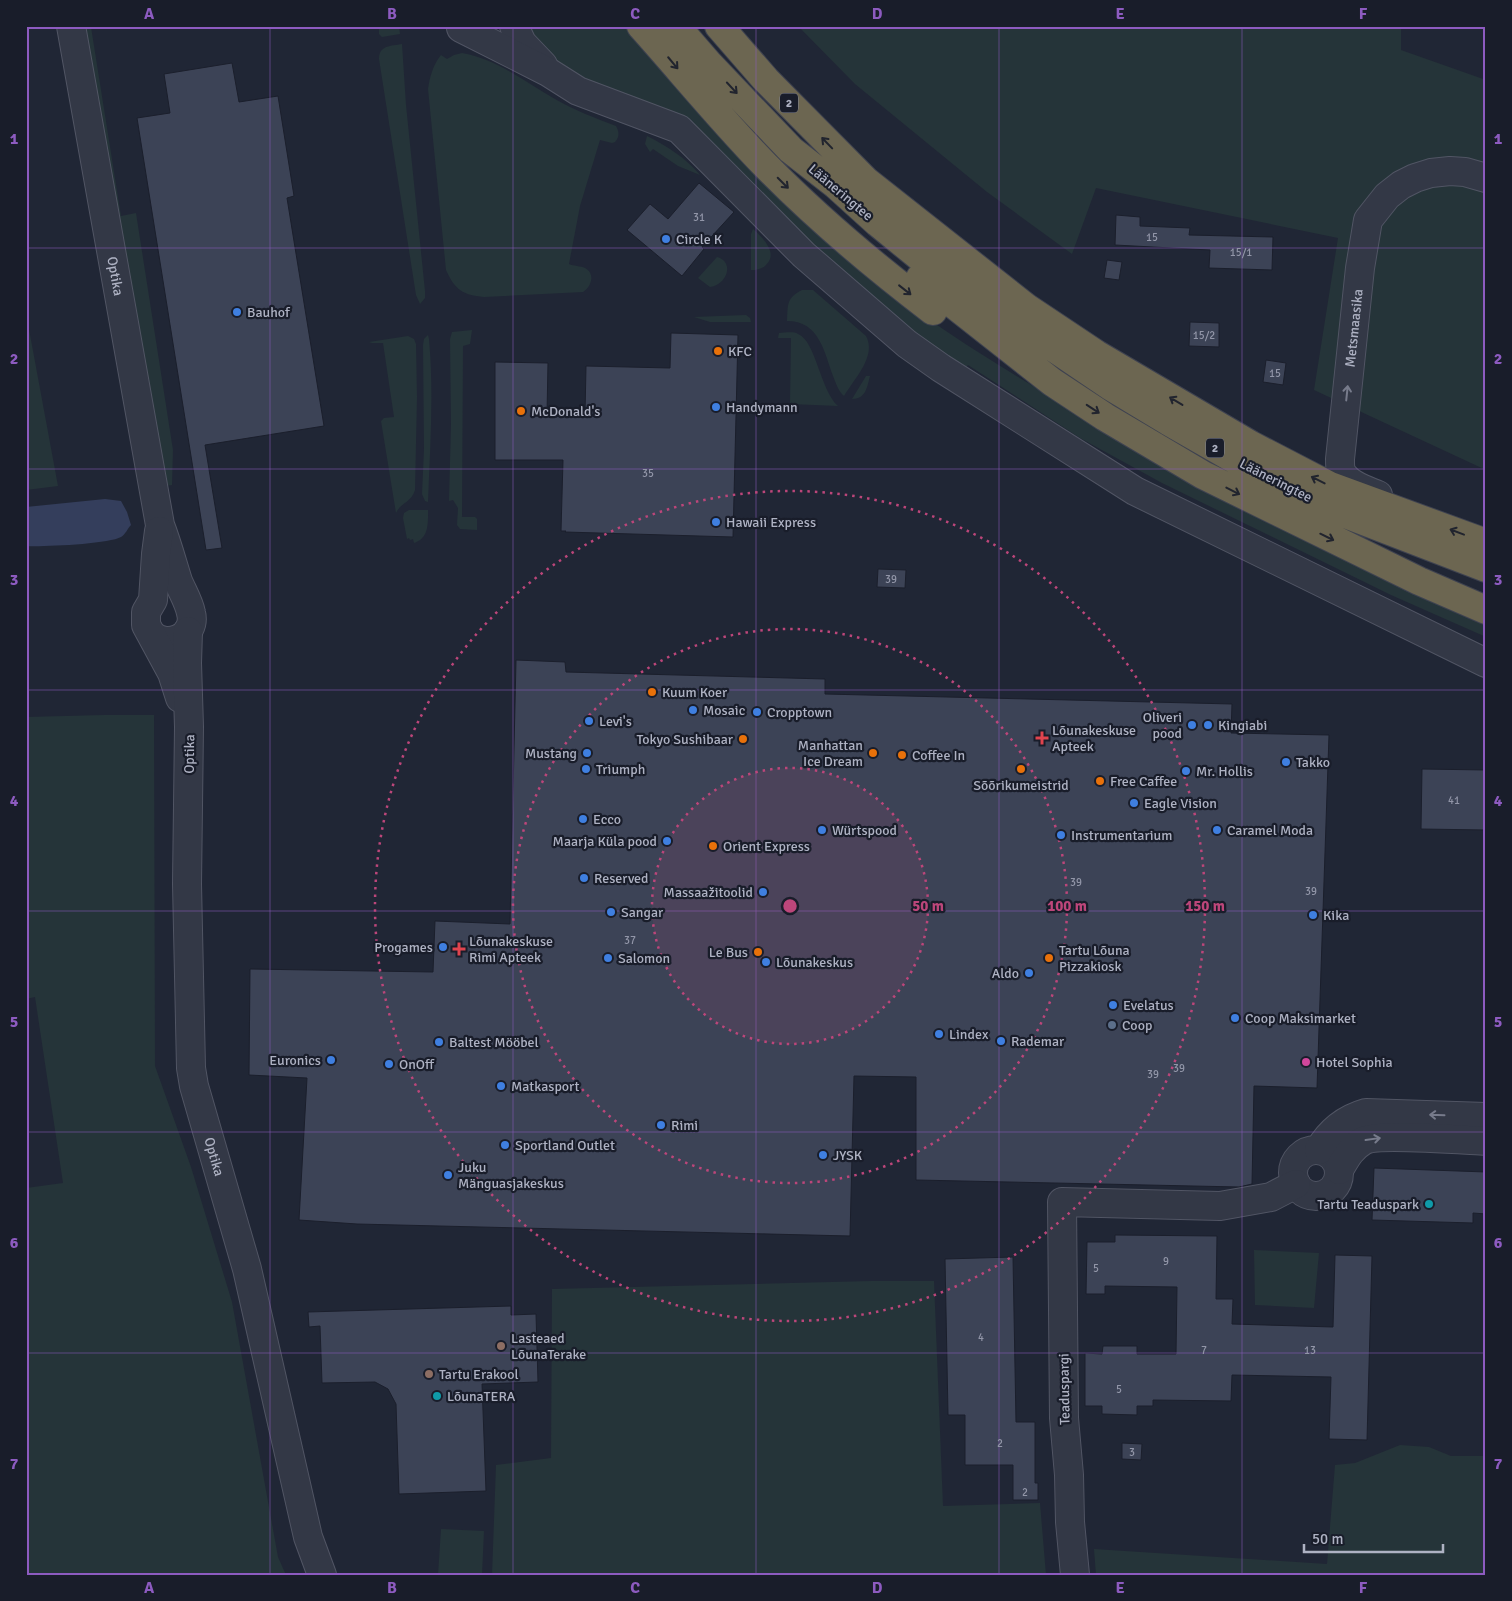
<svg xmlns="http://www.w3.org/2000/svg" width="1512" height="1601" font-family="Signika,sans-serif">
  <rect width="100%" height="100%" fill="#202635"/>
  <!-- green -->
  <path fill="#253439" d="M85,26L91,27L121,216L136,213L173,450L172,485L166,486L149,383Z
    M379,26H399L400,34L382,37L379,34Z
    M522,26H631L917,311C979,355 1044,393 1110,431C1231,503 1356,571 1486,626V637L1391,595L1162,483L1080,438L968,365L963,372L930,347L822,254L704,136L588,82L549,59Z
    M798,26H1401V50L1486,80V470L1314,390L1338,238L1096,188L1072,254L987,192L855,84Z
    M402,44L406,105L425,291V298L420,304L416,295L379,59C379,45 391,46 402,44Z
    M462,53C497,59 525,82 555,99C574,110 595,118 616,126C619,131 620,137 615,142L612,143L600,140L580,206L569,264C573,266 581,266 585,268C596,274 591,287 583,292L484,297C463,295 455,290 446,270L428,89C430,76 433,65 441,55L447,59L454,55Z
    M647,136C667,146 686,158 700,175L678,166L653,149L650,152L645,144Z
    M753,229C762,237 779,253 766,265C762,269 757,270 751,270V234Z
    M717,257C735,262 727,285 710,287L698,278Z
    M802,290H813L866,336C877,356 854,379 844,396C838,391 836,383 833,376C824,351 819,321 787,321C788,305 786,298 802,290Z
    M26,313L58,486L26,490Z
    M746,315L750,318L751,322H710L694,317Z
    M472,330L470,344L463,346L462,517H475L477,519V530L460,529L457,525L458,508L453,500L449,501L451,424L450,339L452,332Z
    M779,333C785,333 793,331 798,334C816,341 820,390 838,406L790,404L791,338H778Z
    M428,335L429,339C434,393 430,448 428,502L425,501L422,494L424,449L423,345L424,339Z
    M408,336L414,339L416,344L417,397L415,490C411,503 401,502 396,513L381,421L384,418L394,417L383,343H372L369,342Z
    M866,376H870C867,387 866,399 852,399Z
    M409,510H428C428,524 429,538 414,543L413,539L410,540L409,538L407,539L403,518L404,513Z
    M104,715H154L155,1066L191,1167L232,1302L278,1557L286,1575H26V1188L63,1183L35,997L26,999V717Z
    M1254,1250L1319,1253L1314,1308L1255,1305Z
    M871,1281H934L943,1506L1040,1503L1046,1575H492L496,1465L551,1458L552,1289Z
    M1400,1445L1429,1447L1451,1456H1486V1575H1096L1094,1549L1327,1564L1335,1465L1355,1463Z
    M441,1529L484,1531L482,1575H438Z"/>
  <!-- water -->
  <path fill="#343e5c" d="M105,499L121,501L127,512L131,525C128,528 125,535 121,537C109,544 42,547 26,546V507Z"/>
  <!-- building -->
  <path fill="#3c4356" stroke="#1b1f2c" d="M232,63L239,102L278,96L294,196L287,198L324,426L205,445L222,548L206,550L137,118L170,113L164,74Z
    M699,183L734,212L702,247L704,249L682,276L627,230L650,204L668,219Z
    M1116,215L1140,217V226L1190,228L1189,235L1273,237L1272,270L1209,268L1210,250L1115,245Z
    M1107,260L1122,262L1119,280L1104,278Z
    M1190,322L1219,323V347L1189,346Z
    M671,333L738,335L733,537L565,532L566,531H561L563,460H495V362L548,363L547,414L585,415L586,366L670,368Z
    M1266,360L1286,363L1283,385L1263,382Z
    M878,569L906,570L905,588L877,587Z
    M516,660L565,662L566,672L825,679V694L1232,704L1231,733L1329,735L1317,1088L1254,1086L1252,1184L1239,1187L916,1180V1077L854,1076L850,1236L357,1224L299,1220L307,1078L249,1075L250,969L433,972L435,921L510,924Z
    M1422,769L1486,770V830L1421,829Z
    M1374,1168L1486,1172V1214L1473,1213V1223L1372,1220Z
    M1115,1235L1217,1236L1216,1299H1233L1232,1324L1333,1327L1335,1255L1372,1256L1367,1440L1329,1439L1331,1377L1232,1375L1231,1401L1153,1400V1406H1137V1415L1102,1414V1406H1085V1353L1102,1354L1103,1346H1137V1354H1176L1177,1287L1105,1286V1294H1086L1087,1242H1115Z
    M1013,1257L1016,1422H1035V1483H1038V1500H1013V1465H965V1415H948L945,1259Z
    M511,1306V1315L536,1314L538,1382L482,1384L486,1491L399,1494L396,1404L388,1389L375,1382L322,1383L320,1326L309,1327L308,1312Z
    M1122,1443L1142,1444L1141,1460L1122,1459Z"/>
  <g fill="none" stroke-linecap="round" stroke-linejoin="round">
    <defs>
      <g id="minor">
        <path id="s1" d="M71,26L160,525C167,543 172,562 178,581C182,591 189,602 191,613C194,624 188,635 178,639C168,643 161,641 153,636"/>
        <path d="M514,26L522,43L543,65"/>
        <path d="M461,28L548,72L578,91L679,129L804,255L907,344L941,368L1135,491L1486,663"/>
        <path id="s2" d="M1378,495C1366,490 1347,485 1341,471C1340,468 1340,463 1340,459L1360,268L1368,220L1387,196L1401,185L1415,178L1431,173L1450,171L1465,172L1486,178"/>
        <path d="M159,531L156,554L153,600L146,612V625L172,673L180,698"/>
        <path id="s3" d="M188,631L187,663L189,727L187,884L191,1068L194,1086L247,1269L308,1537L322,1575"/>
        <circle cx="1316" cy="1173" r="23"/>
        <path d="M1319,1150C1330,1131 1345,1119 1366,1113L1486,1117"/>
        <path d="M1339,1170C1346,1158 1351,1148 1363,1141C1377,1133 1464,1140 1486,1141"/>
        <path d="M1075,1575L1070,1522L1069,1475L1064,1418L1062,1202L1220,1206L1271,1197L1296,1184"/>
      </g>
      <path id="highway" d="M641,26C683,73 722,121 766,166C818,219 874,266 933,311
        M676,26L708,63L791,150L836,185L878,223L937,271L1029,331L1110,386L1168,421L1243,464L1340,512L1486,568
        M719,26L766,80L875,190
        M861,177L1027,308L1096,354L1251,445L1330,486L1486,543
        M920,278L1052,382L1105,417L1203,475L1419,581L1486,610"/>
    </defs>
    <!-- minor casing -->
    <use href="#minor" stroke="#515564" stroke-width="30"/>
    <!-- highway casing -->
    <use href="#highway" stroke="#3e4250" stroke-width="30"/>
    <!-- minor -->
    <use href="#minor" stroke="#333846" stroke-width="28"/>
    <!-- highway -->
    <use href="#highway" stroke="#6c6651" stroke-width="28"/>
  </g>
  <!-- one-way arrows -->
  <defs><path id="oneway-shaft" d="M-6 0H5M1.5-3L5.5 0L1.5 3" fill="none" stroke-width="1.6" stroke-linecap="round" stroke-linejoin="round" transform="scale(1.25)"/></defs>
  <g stroke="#21242e">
    <use href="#oneway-shaft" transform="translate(673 63) rotate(50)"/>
    <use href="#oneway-shaft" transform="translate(732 88) rotate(47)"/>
    <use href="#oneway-shaft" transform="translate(827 143) rotate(-134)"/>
    <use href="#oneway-shaft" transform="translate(783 183) rotate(45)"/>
    <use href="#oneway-shaft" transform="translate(905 290) rotate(38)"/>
    <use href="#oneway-shaft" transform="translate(1176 401) rotate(-149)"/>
    <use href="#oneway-shaft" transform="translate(1093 409) rotate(33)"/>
    <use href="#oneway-shaft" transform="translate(1318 480) rotate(-153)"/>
    <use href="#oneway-shaft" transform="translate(1233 491) rotate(27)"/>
    <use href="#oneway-shaft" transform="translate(1457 532) rotate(-159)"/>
    <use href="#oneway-shaft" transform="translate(1327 537) rotate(26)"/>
  </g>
  <g stroke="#777b8b">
    <use href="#oneway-shaft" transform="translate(1347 393) rotate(-84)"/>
    <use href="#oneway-shaft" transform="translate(1437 1115) rotate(-178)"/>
    <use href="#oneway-shaft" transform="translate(1373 1139) rotate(-8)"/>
  </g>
  <!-- grid -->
  <path fill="none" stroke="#8d5bc0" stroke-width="1" stroke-opacity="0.55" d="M270,26V1575M513,26V1575M756,26V1575M999,26V1575M1242,26V1575M26,248H1486M26,469H1486M26,690H1486M26,911H1486M26,1132H1486M26,1353H1486"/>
  <!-- distance rings -->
  <circle cx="790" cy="906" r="138" fill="#bc467a" fill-opacity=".12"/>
  <g fill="none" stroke="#bc467a" stroke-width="2.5" stroke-dasharray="2.5 5">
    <circle cx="790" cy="906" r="138"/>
    <circle cx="790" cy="906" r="277"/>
    <circle cx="790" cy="906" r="415"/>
  </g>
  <!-- markers -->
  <g fill="#3f7fe0" stroke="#191d2a" stroke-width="2">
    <circle cx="666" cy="239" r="5"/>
    <circle cx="237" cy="312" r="5"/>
    <circle cx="716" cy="407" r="5"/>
    <circle cx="716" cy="522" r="5"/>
    <circle cx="693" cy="710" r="5"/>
    <circle cx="757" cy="712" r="5"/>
    <circle cx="589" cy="721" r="5"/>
    <circle cx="1192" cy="725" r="5"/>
    <circle cx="1208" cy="725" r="5"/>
    <circle cx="587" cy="753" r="5"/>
    <circle cx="1286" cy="762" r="5"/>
    <circle cx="586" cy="769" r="5"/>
    <circle cx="1186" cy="771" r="5"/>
    <circle cx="1134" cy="803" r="5"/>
    <circle cx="583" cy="819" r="5"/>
    <circle cx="822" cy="830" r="5"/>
    <circle cx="1217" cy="830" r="5"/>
    <circle cx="1061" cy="835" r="5"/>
    <circle cx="667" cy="841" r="5"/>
    <circle cx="584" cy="878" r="5"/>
    <circle cx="763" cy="892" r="5"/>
    <circle cx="611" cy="912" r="5"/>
    <circle cx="1313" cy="915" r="5"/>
    <circle cx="443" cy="947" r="5"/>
    <circle cx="608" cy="958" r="5"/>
    <circle cx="766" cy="962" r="5"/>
    <circle cx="1029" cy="973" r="5"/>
    <circle cx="1113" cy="1005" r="5"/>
    <circle cx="1235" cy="1018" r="5"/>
    <circle cx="939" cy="1034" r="5"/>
    <circle cx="1001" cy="1041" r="5"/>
    <circle cx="439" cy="1042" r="5"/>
    <circle cx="331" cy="1060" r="5"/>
    <circle cx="389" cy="1064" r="5"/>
    <circle cx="501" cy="1086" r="5"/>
    <circle cx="661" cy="1125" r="5"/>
    <circle cx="505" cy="1145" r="5"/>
    <circle cx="823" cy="1155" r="5"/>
    <circle cx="448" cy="1175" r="5"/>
  </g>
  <g fill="#e8710a" stroke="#191d2a" stroke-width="2">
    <circle cx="718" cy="351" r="5"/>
    <circle cx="521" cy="411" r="5"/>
    <circle cx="652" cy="692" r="5"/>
    <circle cx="743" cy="739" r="5"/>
    <circle cx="873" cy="753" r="5"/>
    <circle cx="902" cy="755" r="5"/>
    <circle cx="1021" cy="769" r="5"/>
    <circle cx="1100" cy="781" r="5"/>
    <circle cx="713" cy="846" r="5"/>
    <circle cx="758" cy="952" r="5"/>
    <circle cx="1049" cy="958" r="5"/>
  </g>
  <g fill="#e0444e" stroke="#191d2a" stroke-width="2">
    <path d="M1039.5 730.5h5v5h5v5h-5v5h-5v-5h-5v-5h5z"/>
    <path d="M456.5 941.5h5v5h5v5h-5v5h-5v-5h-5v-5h5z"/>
  </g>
  <circle fill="#5c6f8a" stroke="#191d2a" stroke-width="2" cx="1112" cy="1025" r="5"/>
  <circle fill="#d1479c" stroke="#191d2a" stroke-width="2" cx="1306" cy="1062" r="5"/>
  <g fill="#0f9aa8" stroke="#191d2a" stroke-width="2">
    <circle cx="1429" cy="1204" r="5"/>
    <circle cx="437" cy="1396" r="5"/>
  </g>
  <g fill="#8d6e63" stroke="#191d2a" stroke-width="2">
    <circle cx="501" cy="1346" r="5"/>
    <circle cx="429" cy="1374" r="5"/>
  </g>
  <g text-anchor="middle" stroke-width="4.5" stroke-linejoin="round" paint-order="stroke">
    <!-- number labels -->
    <g font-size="11" fill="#9296a8">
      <text x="699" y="221">31</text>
      <text x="1152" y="241">15</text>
      <text x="1241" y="256">15/1</text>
      <text x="1204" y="339">15/2</text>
      <text x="1275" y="377">15</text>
      <text x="648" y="477">35</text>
      <text x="891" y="583">39</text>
      <text x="1454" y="804">41</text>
      <text x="1076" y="886">39</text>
      <text x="1311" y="895">39</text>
      <text x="630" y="944">37</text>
      <text x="1179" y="1072">39</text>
      <text x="1153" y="1078">39</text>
      <text x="1166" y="1265">9</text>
      <text x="1096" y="1272">5</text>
      <text x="981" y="1341">4</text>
      <text x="1204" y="1354">7</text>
      <text x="1310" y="1354">13</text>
      <text x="1119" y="1393">5</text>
      <text x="1000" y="1447">2</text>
      <text x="1132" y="1456">3</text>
      <text x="1025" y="1496">2</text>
    </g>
    <!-- shield labels -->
    <g fill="#191d2a" stroke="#818595" stroke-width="1">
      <rect x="780" y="93.5" width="18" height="19" rx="4"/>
      <rect x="1206" y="438.5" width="18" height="19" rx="4"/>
    </g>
    <g font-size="12" font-weight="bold" fill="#aeb2c3">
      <text x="789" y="107">2</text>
      <text x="1215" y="452">2</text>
    </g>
    <!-- street labels -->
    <g font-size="14" fill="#aeb2c3" stroke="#191d2a">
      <text transform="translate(841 192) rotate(40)" y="5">Lääneringtee</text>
      <text dy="5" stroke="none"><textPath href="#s1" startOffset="254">Optika</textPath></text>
      <text dy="5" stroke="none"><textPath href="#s2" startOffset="189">Metsmaasika</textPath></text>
      <text transform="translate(1276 480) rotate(27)" y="5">Lääneringtee</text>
      <text transform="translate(189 754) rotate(-89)" y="5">Optika</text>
      <text dy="5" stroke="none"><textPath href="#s3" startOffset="529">Optika</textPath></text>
      <text transform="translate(1064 1389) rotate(-91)" y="5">Teaduspargi</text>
    </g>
    <!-- poi labels -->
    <g font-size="14" fill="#aeb2c3" stroke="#191d2a" text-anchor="start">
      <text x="676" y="244">Circle K</text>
      <text x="247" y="317">Bauhof</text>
      <text x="728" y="356">KFC</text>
      <text x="726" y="412">Handymann</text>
      <text x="531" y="416">McDonald's</text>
      <text x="726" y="527">Hawaii Express</text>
      <text x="662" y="697">Kuum Koer</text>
      <text x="703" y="715">Mosaic</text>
      <text x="767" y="717">Cropptown</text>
      <text x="1182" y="722" text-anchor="end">Oliveri<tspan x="1182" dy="16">pood</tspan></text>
      <text x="599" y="726">Levi's</text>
      <text x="1218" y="730">Kingiabi</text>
      <text x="1052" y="735">Lõunakeskuse<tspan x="1052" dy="16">Apteek</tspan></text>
      <text x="733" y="744" text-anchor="end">Tokyo Sushibaar</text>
      <text x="863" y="750" text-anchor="end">Manhattan<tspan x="863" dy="16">Ice Dream</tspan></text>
      <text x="577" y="758" text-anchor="end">Mustang</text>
      <text x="912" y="760">Coffee In</text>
      <text x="1296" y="767">Takko</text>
      <text x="596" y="774">Triumph</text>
      <text x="1196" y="776">Mr. Hollis</text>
      <text x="1110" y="786">Free Caffee</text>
      <text x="1021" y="790" text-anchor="middle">Sõõrikumeistrid</text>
      <text x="1144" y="808">Eagle Vision</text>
      <text x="593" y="824">Ecco</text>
      <text x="832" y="835">Würtspood</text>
      <text x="1227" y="835">Caramel Moda</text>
      <text x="1071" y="840">Instrumentarium</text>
      <text x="657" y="846" text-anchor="end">Maarja Küla pood</text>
      <text x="723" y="851">Orient Express</text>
      <text x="594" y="883">Reserved</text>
      <text x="753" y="897" text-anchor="end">Massaažitoolid</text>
      <text x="621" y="917">Sangar</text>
      <text x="1323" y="920">Kika</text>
      <text x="469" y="946">Lõunakeskuse<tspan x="469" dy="16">Rimi Apteek</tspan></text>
      <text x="433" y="952" text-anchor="end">Progames</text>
      <text x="1059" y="955">Tartu Lõuna<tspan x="1059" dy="16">Pizzakiosk</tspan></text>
      <text x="748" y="957" text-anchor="end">Le Bus</text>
      <text x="618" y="963">Salomon</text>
      <text x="776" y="967">Lõunakeskus</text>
      <text x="1019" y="978" text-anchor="end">Aldo</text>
      <text x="1123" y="1010">Evelatus</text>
      <text x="1245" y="1023">Coop Maksimarket</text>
      <text x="1122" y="1030">Coop</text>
      <text x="949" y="1039">Lindex</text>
      <text x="1011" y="1046">Rademar</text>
      <text x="449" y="1047">Baltest Mööbel</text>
      <text x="321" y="1065" text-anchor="end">Euronics</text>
      <text x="1316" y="1067">Hotel Sophia</text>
      <text x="399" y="1069">OnOff</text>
      <text x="511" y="1091">Matkasport</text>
      <text x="671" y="1130">Rimi</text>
      <text x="515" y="1150">Sportland Outlet</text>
      <text x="833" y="1160">JYSK</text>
      <text x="458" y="1172">Juku<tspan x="458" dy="16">Mänguasjakeskus</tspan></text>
      <text x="1419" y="1209" text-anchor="end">Tartu Teaduspark</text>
      <text x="511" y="1343">Lasteaed<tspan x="511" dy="16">LõunaTerake</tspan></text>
      <text x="439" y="1379">Tartu Erakool</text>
      <text x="447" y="1401">LõunaTERA</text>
    </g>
  </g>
  <circle cx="790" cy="906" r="8" fill="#bc467a" stroke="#191d2a" stroke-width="2.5"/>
  <g font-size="15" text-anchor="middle" font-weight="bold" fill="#bc467a" stroke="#191d2a" stroke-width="4.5" stroke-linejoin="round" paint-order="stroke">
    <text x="928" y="911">50 m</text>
    <text x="1067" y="911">100 m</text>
    <text x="1205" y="911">150 m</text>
  </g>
  <!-- border -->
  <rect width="1512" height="1601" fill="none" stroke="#191d2a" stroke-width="55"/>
  <!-- scale -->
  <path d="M1304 1544v8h139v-8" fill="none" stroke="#aeb2c3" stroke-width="2.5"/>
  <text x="1312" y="1544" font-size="15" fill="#aeb2c3" stroke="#191d2a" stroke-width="4" paint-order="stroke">50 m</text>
  <rect x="28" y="28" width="1456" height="1546" fill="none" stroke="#8d5bc0" stroke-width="2"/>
  <g font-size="16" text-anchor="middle" font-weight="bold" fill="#8d5bc0">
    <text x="149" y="19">A</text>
    <text x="392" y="19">B</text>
    <text x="635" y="19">C</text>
    <text x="877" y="19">D</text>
    <text x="1120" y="19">E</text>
    <text x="1363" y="19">F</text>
    <text x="14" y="144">1</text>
    <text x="1498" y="144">1</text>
    <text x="14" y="364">2</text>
    <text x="1498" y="364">2</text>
    <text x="14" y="585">3</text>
    <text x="1498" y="585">3</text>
    <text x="14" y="806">4</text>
    <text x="1498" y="806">4</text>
    <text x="14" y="1027">5</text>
    <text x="1498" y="1027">5</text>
    <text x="14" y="1248">6</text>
    <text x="1498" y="1248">6</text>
    <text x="14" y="1469">7</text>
    <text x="1498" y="1469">7</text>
    <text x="149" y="1593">A</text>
    <text x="392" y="1593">B</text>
    <text x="635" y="1593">C</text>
    <text x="877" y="1593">D</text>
    <text x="1120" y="1593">E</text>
    <text x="1363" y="1593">F</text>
  </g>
</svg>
